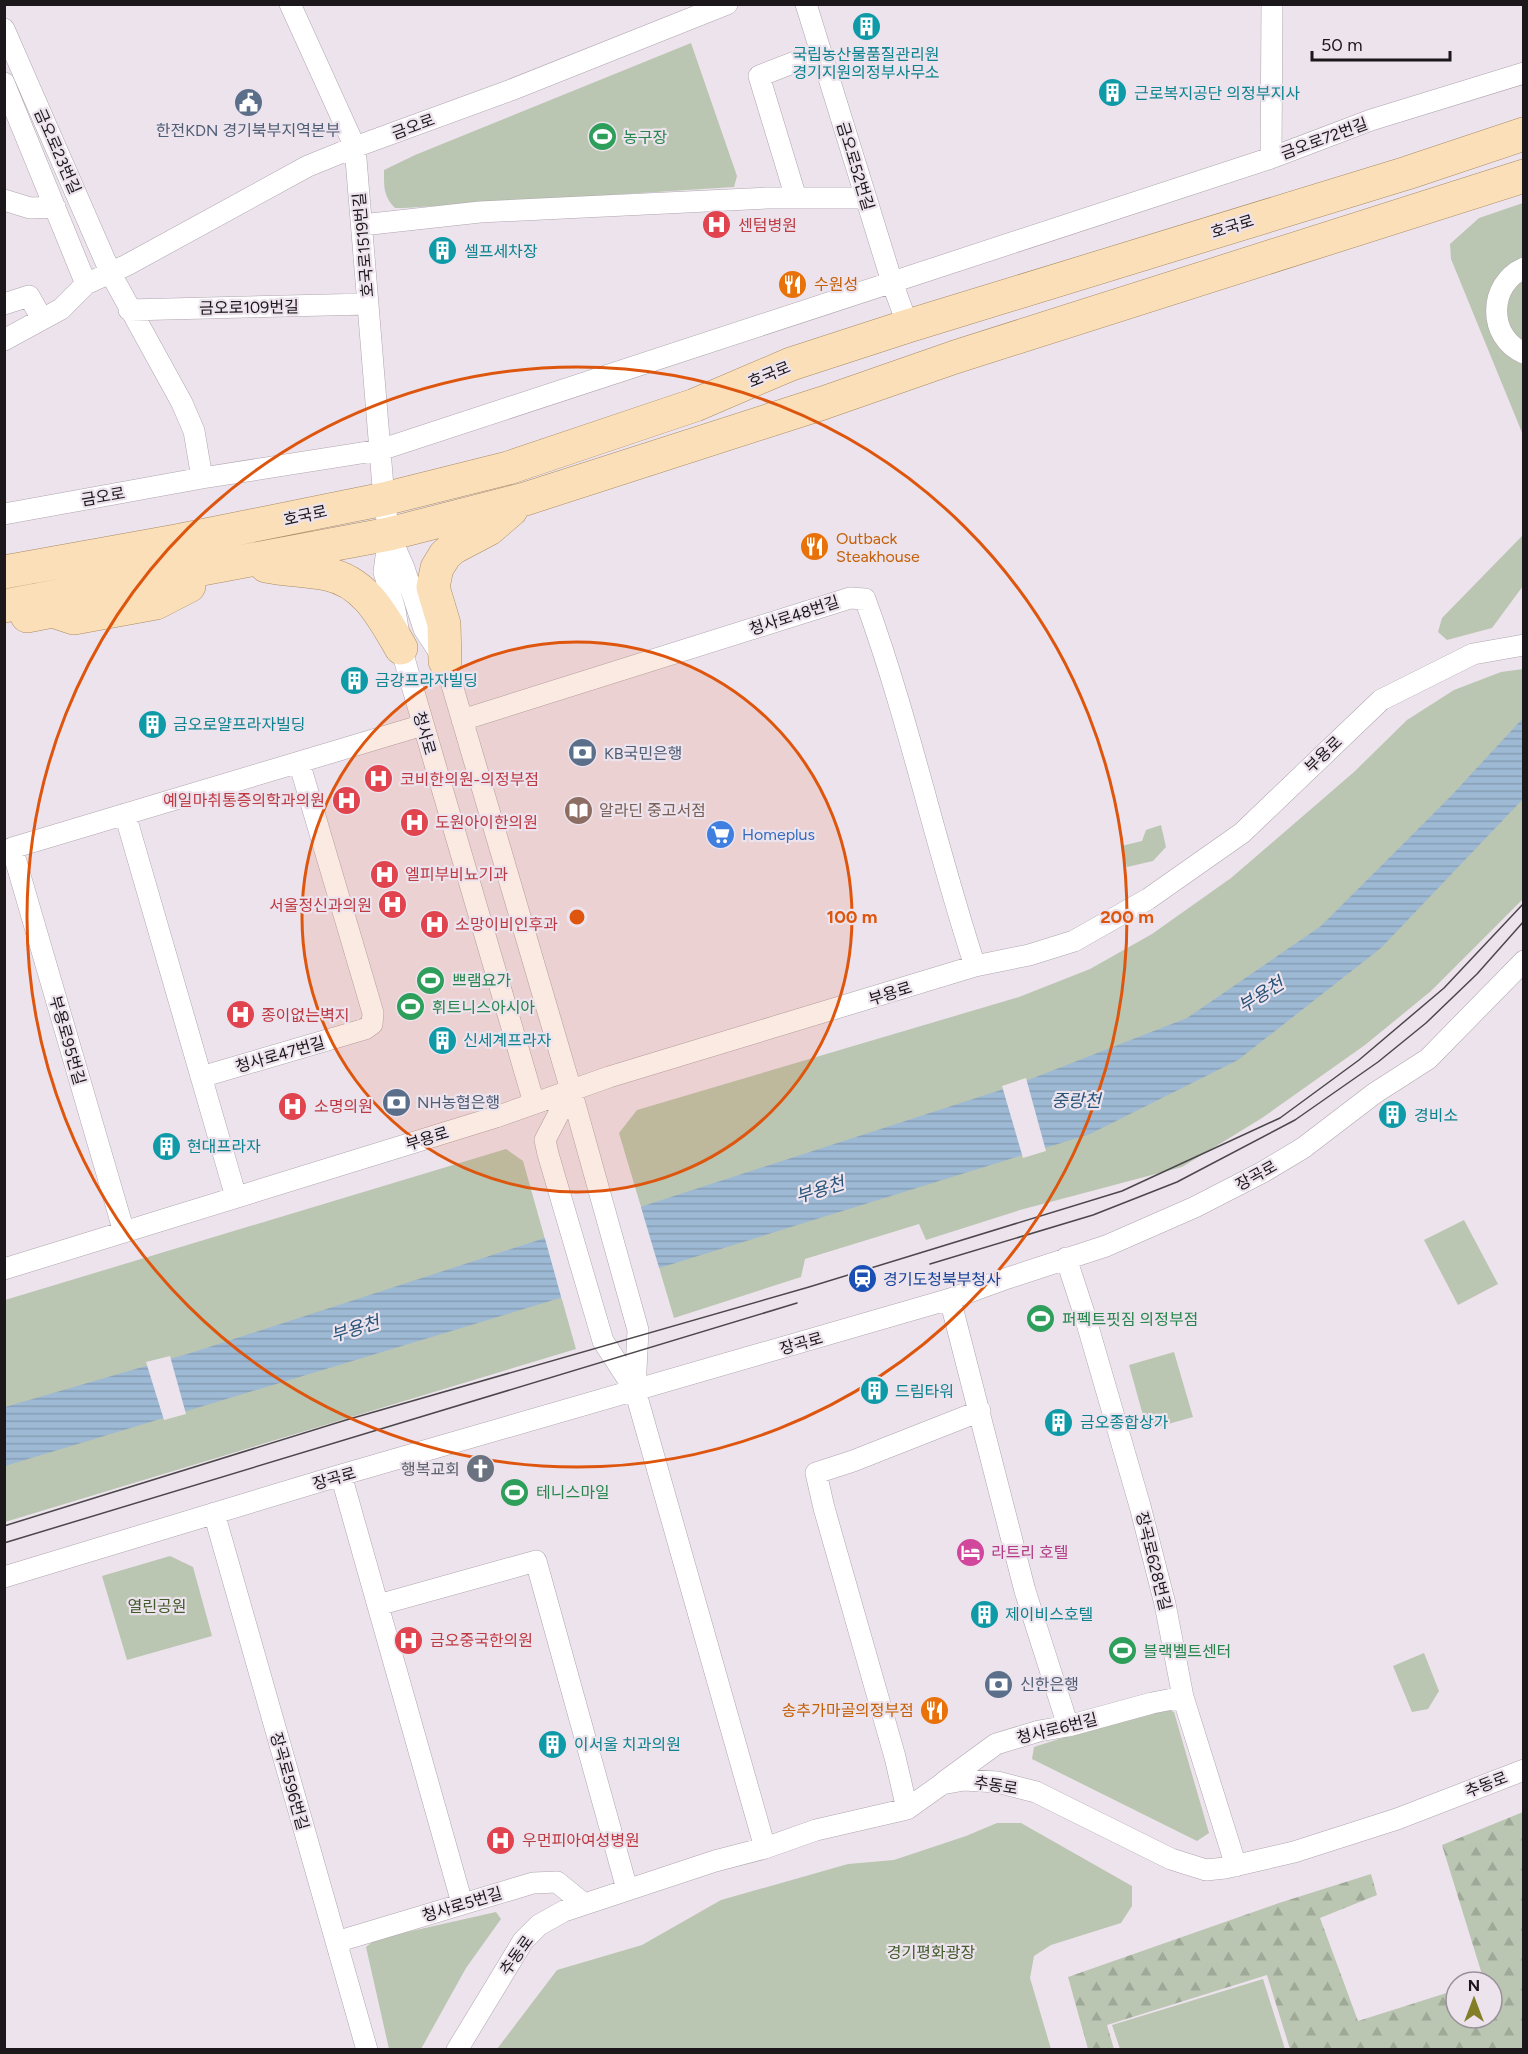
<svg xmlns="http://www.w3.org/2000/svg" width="1528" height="2054" font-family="Figtree,'Noto Sans KR',sans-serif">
  <defs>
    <pattern id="forest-firs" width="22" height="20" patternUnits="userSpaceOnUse" patternTransform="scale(1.5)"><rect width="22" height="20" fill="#bac6b1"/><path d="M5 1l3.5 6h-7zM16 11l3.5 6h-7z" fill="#9fa998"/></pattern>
    <pattern id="water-rules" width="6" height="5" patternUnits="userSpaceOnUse" patternTransform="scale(1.5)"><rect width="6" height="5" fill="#9db9d4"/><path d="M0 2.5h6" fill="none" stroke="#879eb5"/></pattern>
  </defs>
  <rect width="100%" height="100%" fill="#ede3ed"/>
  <!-- forest -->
  <path fill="url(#forest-firs)" d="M1523,1812V2049H1290L1267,1975L1107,2025L1114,2049H1088L1068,1977L1279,1903L1371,1874L1377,1895L1320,1918L1358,2021L1456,1990V2018H1492V1982H1483L1484,1981L1442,1845Z"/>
  <!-- park -->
  <path fill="#bac6b1" d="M691,43L737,176L734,187L404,208H395C383,196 384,186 384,170L415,155Z
    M1523,203V435L1451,259L1450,244L1479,218Z
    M1523,535V586L1492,628L1447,640L1438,632L1442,618Z
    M1523,669V899L1431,991L1365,1045L1262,1118L1182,1167L1020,1210L926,1240L919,1224L805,1259L801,1277L674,1318L619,1133L637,1110L1019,997L1090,969L1152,934L1231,878L1354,772L1407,720L1454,690L1501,672Z
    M1161,825L1166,847L1153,861L1127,867L1121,846L1142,841L1146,830Z
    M506,1149L523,1161L576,1349L5,1522V1300Z
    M1464,1220L1498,1284L1458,1305L1424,1240Z
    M1174,1352L1193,1417L1147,1430L1129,1365Z
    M170,1556L193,1567L212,1636L127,1660L102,1576Z
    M1424,1653L1439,1691L1428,1709L1412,1712L1393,1666Z
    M1162,1706L1174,1712L1209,1833L1197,1841L1032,1759L1034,1747Z
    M997,1823H1021L1132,1886V1906L1121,1923L1051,1945L1034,1956L1030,1978L1051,2049H497L557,1970L642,1945L721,1900L848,1864L894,1860L966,1836Z
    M496,1912L501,1919L466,1968L421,2049H389L366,1947L376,1939Z
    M1263,1979L1285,2049H1120L1112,2025Z"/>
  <!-- water -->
  <path fill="url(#water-rules)" d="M1523,718V799L1381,948L1238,1060L1090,1134L669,1265L5,1466V1407L194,1352L1013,1086L1187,1018L1321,926L1451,796Z"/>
  <!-- pier -->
  <path fill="#ede3ed" d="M1026,1078L1046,1151L1023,1158L1002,1086Z
    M640,1204L660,1271L562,1300L544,1235Z
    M170,1356L186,1414L164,1420L146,1362Z"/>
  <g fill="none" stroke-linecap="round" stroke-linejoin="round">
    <defs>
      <path id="street" d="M290,4L355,147L384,499L389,534L404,568L424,629L445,661L571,1090L638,1330L635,1390
        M806,4L892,282L908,326
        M1272,4L1271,158L1371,120L1524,73
        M4,29L111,274L182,403L194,431L202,478
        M4,83L86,284
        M796,198L759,76L821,52
        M4,200L30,208L55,207
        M362,225L480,212L767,198H866
        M1524,268C1488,284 1487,337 1524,353
        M4,304L29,296L42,319
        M129,310L368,304
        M4,340L61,309L86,284L127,265L308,166L355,147L511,90L727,4
        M4,514L202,478L380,450L1271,158
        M389,534L384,572L395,610L401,648L534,1103
        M462,720L850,598L865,599C909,719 935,845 975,966
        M125,814L236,1197
        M201,1077L365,1029L372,1024L373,1013L299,762
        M571,1090L545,1140L548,1154L603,1341L635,1390L765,1848
        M124,1232L12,848L423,725
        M1066,1258L1084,1313L1140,1506L1165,1604L1183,1697L1236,1866
        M4,1269L496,1117L609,1077L975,966L1029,955L1074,941L1148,899L1242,833L1381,700L1473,654L1524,645
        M950,1299L1025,1591L1068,1726
        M341,1475L462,1903
        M214,1513L367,2050
        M4,1577L341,1475L950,1299L1008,1278L1106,1246L1195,1207L1263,1172L1303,1148L1375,1093L1428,1059L1524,961
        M378,1605L536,1561L627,1889
        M944,1782L996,1744L1039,1731L1068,1726L1152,1703L1183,1697
        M907,1809L895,1757L824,1508L816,1473L853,1461L980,1411
        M336,1942L533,1883L557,1882L584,1904
        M457,2050L523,1941L539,1925L564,1911L715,1861L765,1848L816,1830L907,1809L942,1784L964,1780L997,1782L1036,1792L1171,1859L1206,1870L1225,1868L1294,1852L1397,1819L1524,1770"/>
      <path id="primary" d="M266,566C286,570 307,570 327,574C366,582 383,617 401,648
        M4,572L176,541L384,499L508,468L695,405L791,364L908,326L1407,173L1524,134
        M4,606L389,534L525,499L823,403L955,357L1524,176
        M27,616L53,611L74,618L156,603L189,586
        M445,661L444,624L433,587L437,568L445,555L453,548L489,529L511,510"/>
    </defs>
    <!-- street casing -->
    <use href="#street" stroke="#afa5ae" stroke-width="22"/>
    <!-- primary casing -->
    <use href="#primary" stroke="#a98b62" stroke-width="34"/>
    <!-- street -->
    <use href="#street" stroke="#fff" stroke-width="21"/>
    <!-- primary -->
    <use href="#primary" stroke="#fadfb8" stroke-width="33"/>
    <!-- tram -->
    <path stroke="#4c474b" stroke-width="1.5" d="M930,1264L1093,1215L1177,1182L1295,1120L1378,1062L1426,1023L1477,974L1524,921
      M4,1526L346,1420L809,1287L1122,1191L1280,1118L1359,1060L1444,988L1524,903
      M4,1543L797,1303"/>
  </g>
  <!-- distance rings -->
  <circle cx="577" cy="917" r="275" fill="#de560d" fill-opacity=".12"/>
  <g fill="none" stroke="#de560d" stroke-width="3">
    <circle cx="577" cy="917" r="275"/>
    <circle cx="577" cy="917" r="550"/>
  </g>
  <!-- icons -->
  <defs>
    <symbol id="building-disc" viewBox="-11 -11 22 22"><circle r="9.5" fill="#0f9aa8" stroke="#ede3ed"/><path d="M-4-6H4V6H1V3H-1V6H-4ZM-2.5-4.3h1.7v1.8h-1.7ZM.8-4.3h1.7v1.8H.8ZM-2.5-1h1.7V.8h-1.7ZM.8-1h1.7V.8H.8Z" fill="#fff"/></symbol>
    <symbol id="civic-disc" viewBox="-11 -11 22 22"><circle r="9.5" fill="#5c6f8a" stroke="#ede3ed"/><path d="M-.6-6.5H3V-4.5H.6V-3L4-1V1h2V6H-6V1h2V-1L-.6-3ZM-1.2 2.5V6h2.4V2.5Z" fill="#fff"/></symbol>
    <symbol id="stadium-disc" viewBox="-11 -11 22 22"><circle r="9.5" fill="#2e9e5b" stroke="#ede3ed"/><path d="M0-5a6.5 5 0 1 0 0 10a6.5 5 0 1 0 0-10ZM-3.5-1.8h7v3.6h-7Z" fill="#fff"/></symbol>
    <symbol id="hospital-disc" viewBox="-11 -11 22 22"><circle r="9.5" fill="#e0444e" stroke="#ede3ed"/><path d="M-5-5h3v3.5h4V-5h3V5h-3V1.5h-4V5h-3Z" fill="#fff"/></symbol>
    <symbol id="restaurant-disc" viewBox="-11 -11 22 22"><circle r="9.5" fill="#e8710a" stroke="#ede3ed"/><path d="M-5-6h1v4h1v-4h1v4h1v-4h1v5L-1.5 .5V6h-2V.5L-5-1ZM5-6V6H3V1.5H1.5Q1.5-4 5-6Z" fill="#fff"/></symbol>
    <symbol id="bank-disc" viewBox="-11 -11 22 22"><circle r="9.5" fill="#5c6f8a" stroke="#ede3ed"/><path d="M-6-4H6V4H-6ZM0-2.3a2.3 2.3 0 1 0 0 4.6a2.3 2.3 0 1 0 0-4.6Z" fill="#fff"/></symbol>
    <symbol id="library-disc" viewBox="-11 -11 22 22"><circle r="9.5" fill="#8d6e63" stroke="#ede3ed"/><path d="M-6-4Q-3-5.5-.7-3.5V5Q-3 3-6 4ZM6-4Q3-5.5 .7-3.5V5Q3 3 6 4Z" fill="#fff"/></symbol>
    <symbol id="supermarket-disc" viewBox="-11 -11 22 22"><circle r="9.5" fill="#3f7fe0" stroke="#ede3ed"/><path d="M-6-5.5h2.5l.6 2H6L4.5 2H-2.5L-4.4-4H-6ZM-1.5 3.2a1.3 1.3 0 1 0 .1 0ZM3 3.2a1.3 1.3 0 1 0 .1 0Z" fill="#fff"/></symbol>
    <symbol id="station-disc" viewBox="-11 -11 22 22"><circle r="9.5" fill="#1a4fb4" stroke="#ede3ed"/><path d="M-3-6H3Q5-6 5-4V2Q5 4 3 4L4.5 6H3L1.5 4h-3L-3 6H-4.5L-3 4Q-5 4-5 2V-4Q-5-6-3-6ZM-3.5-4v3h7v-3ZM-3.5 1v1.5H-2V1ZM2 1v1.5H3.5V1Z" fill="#fff"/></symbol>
    <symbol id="church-disc" viewBox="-11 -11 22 22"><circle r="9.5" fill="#6b7280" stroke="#ede3ed"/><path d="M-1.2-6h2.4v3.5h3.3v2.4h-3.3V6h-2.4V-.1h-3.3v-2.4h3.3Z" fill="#fff"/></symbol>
    <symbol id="hotel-disc" viewBox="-11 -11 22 22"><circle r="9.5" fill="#d1479c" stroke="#ede3ed"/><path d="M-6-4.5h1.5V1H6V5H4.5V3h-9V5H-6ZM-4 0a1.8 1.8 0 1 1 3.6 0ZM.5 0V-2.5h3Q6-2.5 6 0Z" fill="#fff"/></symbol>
  </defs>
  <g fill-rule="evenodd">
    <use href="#building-disc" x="850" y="10" width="33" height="33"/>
    <use href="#building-disc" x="1096" y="76" width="33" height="33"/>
    <use href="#civic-disc" x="232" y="86" width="33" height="33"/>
    <use href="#stadium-disc" x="586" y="120" width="33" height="33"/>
    <use href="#hospital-disc" x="700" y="208" width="33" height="33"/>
    <use href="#building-disc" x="426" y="234" width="33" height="33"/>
    <use href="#restaurant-disc" x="776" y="268" width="33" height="33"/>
    <use href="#restaurant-disc" x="798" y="530" width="33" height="33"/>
    <use href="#building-disc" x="338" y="664" width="33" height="33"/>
    <use href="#building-disc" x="136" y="708" width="33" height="33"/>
    <use href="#bank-disc" x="566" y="736" width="33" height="33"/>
    <use href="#hospital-disc" x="362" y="762" width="33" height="33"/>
    <use href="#hospital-disc" x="330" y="784" width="33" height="33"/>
    <use href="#library-disc" x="562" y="794" width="33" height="33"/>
    <use href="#hospital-disc" x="398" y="806" width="33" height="33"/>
    <use href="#supermarket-disc" x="704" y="818" width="33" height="33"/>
    <use href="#hospital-disc" x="368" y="858" width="33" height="33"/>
    <use href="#hospital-disc" x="376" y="888" width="33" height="33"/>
    <use href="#hospital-disc" x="418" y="908" width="33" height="33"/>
    <use href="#stadium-disc" x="414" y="964" width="33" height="33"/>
    <use href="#stadium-disc" x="394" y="990" width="33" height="33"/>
    <use href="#hospital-disc" x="224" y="998" width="33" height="33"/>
    <use href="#building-disc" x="426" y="1024" width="33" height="33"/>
    <use href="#bank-disc" x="380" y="1086" width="33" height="33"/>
    <use href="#hospital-disc" x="276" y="1090" width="33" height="33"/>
    <use href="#building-disc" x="1376" y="1098" width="33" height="33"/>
    <use href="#building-disc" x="150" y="1130" width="33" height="33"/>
    <use href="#station-disc" x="846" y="1262" width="33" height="33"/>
    <use href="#stadium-disc" x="1024" y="1302" width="33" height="33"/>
    <use href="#building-disc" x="858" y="1374" width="33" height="33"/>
    <use href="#building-disc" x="1042" y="1406" width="33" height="33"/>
    <use href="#church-disc" x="464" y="1452" width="33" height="33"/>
    <use href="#stadium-disc" x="498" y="1476" width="33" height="33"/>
    <use href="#hotel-disc" x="954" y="1536" width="33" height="33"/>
    <use href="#building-disc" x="968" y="1598" width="33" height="33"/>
    <use href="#hospital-disc" x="392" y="1624" width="33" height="33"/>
    <use href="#stadium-disc" x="1106" y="1634" width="33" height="33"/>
    <use href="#bank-disc" x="982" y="1668" width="33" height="33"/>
    <use href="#restaurant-disc" x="918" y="1694" width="33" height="33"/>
    <use href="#building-disc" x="536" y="1728" width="33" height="33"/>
    <use href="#hospital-disc" x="484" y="1824" width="33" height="33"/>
  </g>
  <g text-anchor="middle" stroke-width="4.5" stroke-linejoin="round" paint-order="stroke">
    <!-- culture labels -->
    <g font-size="16" fill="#0d838f" stroke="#ede3ed" text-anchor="start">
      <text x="866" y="60" text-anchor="middle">국립농산물품질관리원<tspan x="866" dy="18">경기지원의정부사무소</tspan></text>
      <text x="1134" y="99">근로복지공단 의정부지사</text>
      <text x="464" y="257">셀프세차장</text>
      <text x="375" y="686">금강프라자빌딩</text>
      <text x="173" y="730">금오로얄프라자빌딩</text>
      <text x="463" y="1046">신세계프라자</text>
      <text x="1414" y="1121">경비소</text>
      <text x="187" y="1152">현대프라자</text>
      <text x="895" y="1397">드림타워</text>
      <text x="1080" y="1428">금오종합상가</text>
      <text x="1005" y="1620">제이비스호텔</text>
      <text x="574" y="1750">이서울 치과의원</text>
    </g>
    <!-- street labels -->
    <g font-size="16" fill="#1b171a" stroke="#ede3ed">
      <text transform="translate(413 126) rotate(-20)" y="6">금오로</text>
      <text transform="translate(1324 138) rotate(-20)" y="6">금오로72번길</text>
      <text transform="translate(58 151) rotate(66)" y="6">금오로23번길</text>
      <text transform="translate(856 166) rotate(73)" y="6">금오로52번길</text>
      <text transform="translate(1232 226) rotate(-17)" y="6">호국로</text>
      <text transform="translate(363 245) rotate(-95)" y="6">호국로1519번길</text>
      <text transform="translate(249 307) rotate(-1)" y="6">금오로109번길</text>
      <text transform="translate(769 374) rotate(-22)" y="6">호국로</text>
      <text transform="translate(103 496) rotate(-10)" y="6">금오로</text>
      <text transform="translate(305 515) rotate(-12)" y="6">호국로</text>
      <text transform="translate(794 615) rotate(-18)" y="6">청사로48번길</text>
      <text transform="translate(425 733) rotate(74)" y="6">청사로</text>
      <text transform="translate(1323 754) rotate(-44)" y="6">부용로</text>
      <text transform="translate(890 993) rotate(-17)" y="6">부용로</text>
      <text transform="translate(68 1040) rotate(74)" y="6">부용로95번길</text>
      <text transform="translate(280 1054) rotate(-16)" y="6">청사로47번길</text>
      <text transform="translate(427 1138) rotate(-17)" y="6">부용로</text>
      <text transform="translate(1256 1175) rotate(-29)" y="6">장곡로</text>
      <text transform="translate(801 1343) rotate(-16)" y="6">장곡로</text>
      <text transform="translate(334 1478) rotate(-16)" y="6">장곡로</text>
      <text transform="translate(1154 1561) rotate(76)" y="6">장곡로628번길</text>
      <text transform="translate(1057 1728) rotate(-14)" y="6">청사로6번길</text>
      <text transform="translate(290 1781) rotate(74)" y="6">장곡로596번길</text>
      <text transform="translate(1486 1784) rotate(-21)" y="6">추동로</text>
      <text transform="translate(996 1785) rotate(9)" y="6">추동로</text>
      <text transform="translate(462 1904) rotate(-17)" y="6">청사로5번길</text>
      <text transform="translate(516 1955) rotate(-54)" y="6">추동로</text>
    </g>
    <!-- service labels -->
    <g font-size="16" fill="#4e5e75" stroke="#ede3ed" text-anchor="start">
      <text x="248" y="136" text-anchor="middle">한전KDN 경기북부지역본부</text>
      <text x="604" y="759">KB국민은행</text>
      <text x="417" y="1108">NH농협은행</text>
      <text x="1020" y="1690">신한은행</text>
    </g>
    <!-- leisure labels -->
    <g font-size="16" fill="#27864d" stroke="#ede3ed" text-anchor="start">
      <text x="623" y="143">농구장</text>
      <text x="452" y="986">쁘램요가</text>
      <text x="432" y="1013">휘트니스아시아</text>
      <text x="1062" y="1325">퍼펙트핏짐 의정부점</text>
      <text x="536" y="1498">테니스마일</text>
      <text x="1143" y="1657">블랙벨트센터</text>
    </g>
    <!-- health labels -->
    <g font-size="16" fill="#be3a42" stroke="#ede3ed" text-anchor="start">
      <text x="738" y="231">센텀병원</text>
      <text x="400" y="785">코비한의원-의정부점</text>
      <text x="325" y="806" text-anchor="end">예일마취통증의학과의원</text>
      <text x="435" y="828">도원아이한의원</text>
      <text x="405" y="880">엘피부비뇨기과</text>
      <text x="372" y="911" text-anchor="end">서울정신과의원</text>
      <text x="455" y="930">소망이비인후과</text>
      <text x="261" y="1021">종이없는벽지</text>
      <text x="314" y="1112">소명의원</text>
      <text x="430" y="1646">금오중국한의원</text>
      <text x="522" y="1846">우먼피아여성병원</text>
    </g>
    <!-- food labels -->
    <g font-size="16" fill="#c56008" stroke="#ede3ed" text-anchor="start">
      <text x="814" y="290">수원성</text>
      <text x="836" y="544">Outback<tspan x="836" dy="18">Steakhouse</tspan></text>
      <text x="914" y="1716" text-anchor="end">송추가마골의정부점</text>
    </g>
    <!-- education labels -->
    <g font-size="16" fill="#785e54" stroke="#ede3ed" text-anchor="start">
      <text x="599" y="816">알라딘 중고서점</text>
    </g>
    <!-- shop labels -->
    <g font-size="16" fill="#366cbe" stroke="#ede3ed" text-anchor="start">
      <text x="742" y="840">Homeplus</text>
    </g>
    <!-- transit labels -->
    <g font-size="16" fill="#164399" stroke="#ede3ed" text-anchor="start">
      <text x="883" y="1285">경기도청북부청사</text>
    </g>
    <!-- worship labels -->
    <g font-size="16" fill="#5b616d" stroke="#ede3ed" text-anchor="end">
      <text x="460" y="1475">행복교회</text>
    </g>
    <!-- hotel labels -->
    <g font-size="16" fill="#b23c85" stroke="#ede3ed" text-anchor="start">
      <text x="991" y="1558">라트리 호텔</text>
    </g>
    <!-- park labels -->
    <g font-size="16" fill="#415b2b" stroke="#ede3ed">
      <text x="157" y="1612">열린공원</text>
      <text x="931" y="1958">경기평화광장</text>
    </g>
    <!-- water labels -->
    <g font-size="18" font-style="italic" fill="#275379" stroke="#ede3ed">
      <text transform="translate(1261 995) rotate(-32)" y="6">부용천</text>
      <text x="1076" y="1107">중랑천</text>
      <text transform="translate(820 1190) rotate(-17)" y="6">부용천</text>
      <text transform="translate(355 1329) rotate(-17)" y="6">부용천</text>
    </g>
  </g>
  <circle cx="577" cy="917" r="9" fill="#de560d" stroke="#ede3ed" stroke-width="3"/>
  <g font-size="18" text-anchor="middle" font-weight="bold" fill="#de560d" stroke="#ede3ed" stroke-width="4.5" stroke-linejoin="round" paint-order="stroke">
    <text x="852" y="923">100 m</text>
    <text x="1127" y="923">200 m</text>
  </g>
  <!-- border -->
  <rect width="1528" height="2054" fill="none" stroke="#1b171a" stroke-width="12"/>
  <!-- north arrow -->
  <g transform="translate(1474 2000)"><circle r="28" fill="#ede3ed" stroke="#999199" stroke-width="1.5"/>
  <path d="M0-4.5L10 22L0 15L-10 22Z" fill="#827f28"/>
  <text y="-9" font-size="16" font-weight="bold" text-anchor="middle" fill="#1b171a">N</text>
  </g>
  <!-- scale -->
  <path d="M1312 51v9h138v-9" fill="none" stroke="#1b171a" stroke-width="3"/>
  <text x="1321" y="51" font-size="18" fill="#1b171a" stroke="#ede3ed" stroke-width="4.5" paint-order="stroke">50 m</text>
</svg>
